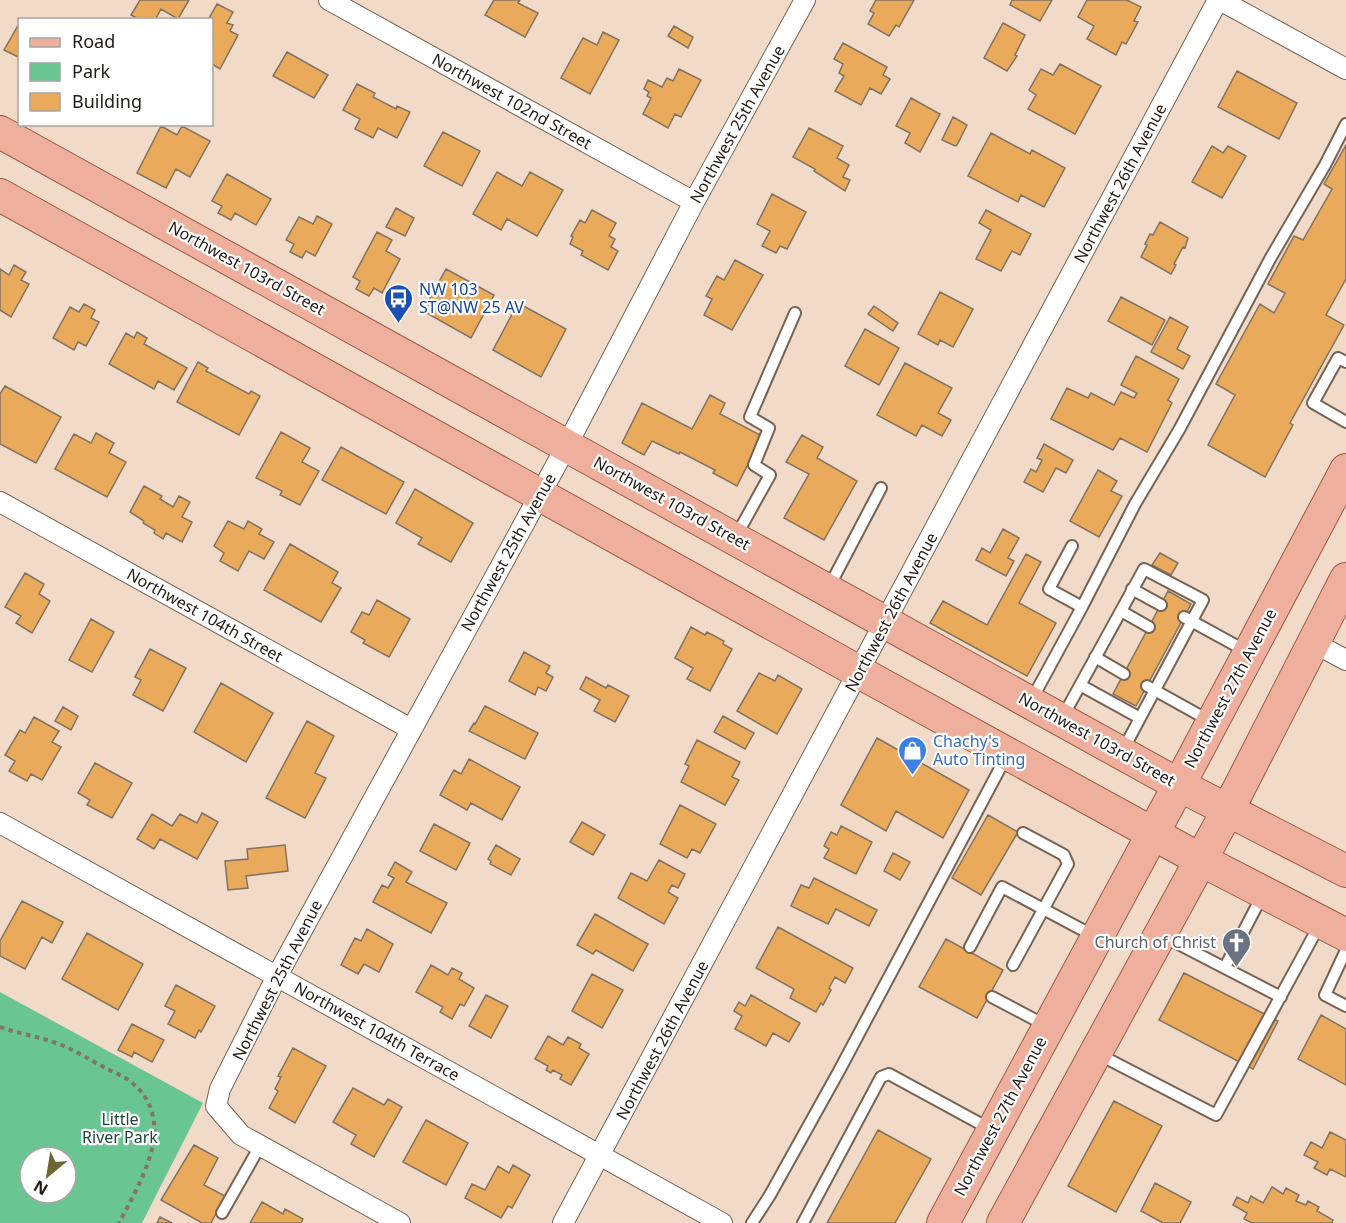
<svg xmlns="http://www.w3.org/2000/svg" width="1346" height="1223" font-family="'Noto Sans',sans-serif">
  <rect width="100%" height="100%" fill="#f1dac8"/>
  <!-- green -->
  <path fill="#69c693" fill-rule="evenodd" d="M0,992L203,1103L142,1223H0ZM30,1157H66V1193H30Z"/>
  <!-- building -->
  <path fill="#eaaa5b" stroke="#837260" stroke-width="1.5" d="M140,0H189L178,19L161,9L155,20H140L131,15Z
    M494,0H520L518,3L538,13L525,37L485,15Z
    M876,0H914L899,27L896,25L889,36L868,24L874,13L870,11Z
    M1012,0H1052L1040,21L1010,5Z
    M1087,0H1127L1141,7L1134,21L1138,22L1126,44L1122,42L1116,55L1087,39L1094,26L1078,17Z
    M217,4L233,12L227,23L233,25L230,31L238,35L220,69L212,64V20H208Z
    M20,22V58L4,50Z
    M1003,23L1025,35L1015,55L1017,56L1007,71L984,58Z
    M674,26L693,37L688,48L668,36Z
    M603,32L619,40L590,94L561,78L583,38L597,45Z
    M843,43L887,67L883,75L890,79L881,94L870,88L861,105L835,91L844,76L839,73L843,64L834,59Z
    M287,52L328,75L314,98L273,76Z
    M1060,64L1101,86L1075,134L1028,109L1036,95L1029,90L1041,69L1053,75Z
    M679,69L701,80L681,117L675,114L668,128L643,114L651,98L647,96L649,92L644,89L648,80L662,87L667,78L673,81Z
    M1237,71L1297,103L1279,139L1218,107Z
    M357,84L375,93L373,97L396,109L397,106L410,112L397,138L378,128L373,138L355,129L360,119L343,110Z
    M911,98L940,114L920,152L905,143L910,133L896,126Z
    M953,117L967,125L957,145L955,146L942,140Z
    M161,126L177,135L182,126L210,141L190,177L176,169L166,188L137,173Z
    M809,128L843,146L837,158L849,165L843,177L850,180L845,191L814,171L815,169L793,157Z
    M443,132L480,151L462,186L424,166Z
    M991,133L1030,154L1032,150L1065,168L1044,207L1021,195L1018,202L968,176Z
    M1346,145V279L1326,315L1344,325L1290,423L1293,425L1265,477L1208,445L1235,395L1216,384L1260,304L1274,313L1285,293L1268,284L1294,236L1303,240L1332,189L1324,184Z
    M1212,146L1223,153L1228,146L1246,156L1222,198L1192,182Z
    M497,172L522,186L530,172L563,190L537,236L507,219L501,230L473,214Z
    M227,174L271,199L256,225L235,213L231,220L218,213L222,206L212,201Z
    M772,194L806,212L787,249L780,246L776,253L762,246L770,231L757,224Z
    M396,208L414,218L405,236L386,227Z
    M592,210L616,223L609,236L615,239L611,247L618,251L608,270L581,255L583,251L570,244L573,237L571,236L580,220L585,223Z
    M986,210L1031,234L1020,255L1012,251L1001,271L976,259L991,230L979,223Z
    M317,216L332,224L315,256L306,251L302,258L290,252L294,244L286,240L299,217L313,224Z
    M1160,222L1188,238L1185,248L1183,247L1174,264L1176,265L1171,274L1141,257L1147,245L1145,244L1150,234L1153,235Z
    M377,232L392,240L386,251L400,259L382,293L374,288L369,296L356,289L360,281L353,277Z
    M735,260L763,275L732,330L704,315L712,299L706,296L717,276L724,280Z
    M14,265L26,272L21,280L29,284L11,317L0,310V269L9,275Z
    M446,269L494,295L471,338L423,311Z
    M940,292L973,309L953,347L940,340L938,345L918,334Z
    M1121,297L1165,320L1152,345L1108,321Z
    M518,303L566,329L541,377L493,350Z
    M84,304L95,310L91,318L99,322L86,346L78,342L74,350L53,338L70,307L79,312Z
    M874,306L898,323L893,331L868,314Z
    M1170,317L1188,327L1177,349L1190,356L1183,369L1151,352Z
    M865,329L899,348L879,385L845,366Z
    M137,332L147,338L144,344L187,368L174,390L158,381L154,389L109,364L126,333L134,338Z
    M1136,356L1179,379L1168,400L1172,403L1147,452L1120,438L1113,450L1051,419L1067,388L1088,398L1091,393L1114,405L1121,392L1134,398L1137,393L1121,385Z
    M198,362L208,368L206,371L249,394L251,391L260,396L239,435L177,402Z
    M905,363L952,388L938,413L951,420L942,436L922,425L916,436L877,415Z
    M5,386L61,417L36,463L0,444V394Z
    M710,395L725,403L720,414L762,436L737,486L713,473L715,470L680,452L679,454L652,441L644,455L622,443L642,403L692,429Z
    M281,432L310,448L302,462L319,471L300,505L280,495L282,491L256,478Z
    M96,433L114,443L109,453L126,462L107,497L55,469L74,434L91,443Z
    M802,435L823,447L817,458L857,481L824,540L784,518L809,474L786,462Z
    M1044,444L1073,460L1066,473L1056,468L1043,492L1024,482L1031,469L1036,472L1042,460L1037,458Z
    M341,447L404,482L386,514L322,480Z
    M1098,470L1117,481L1111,491L1122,496L1099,537L1070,521Z
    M144,486L162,496L160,499L173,507L179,496L190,502L182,517L192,522L182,542L166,533L163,539L154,533L155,530L143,523L144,521L130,512Z
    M415,489L473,523L451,562L418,544L422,538L396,523Z
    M228,521L244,529L248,521L262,529L259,534L274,542L264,559L249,551L238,571L220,561L224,553L214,546Z
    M1003,529L1019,538L1008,558L1014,561L1006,576L976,560L982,548L990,553Z
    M290,544L338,572L332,583L341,588L321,622L264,590Z
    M1160,553L1178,563L1171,575L1152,565Z
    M1026,554L1041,562L1019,603L1056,623L1027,676L930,623L943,601L987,625Z
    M25,573L44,584L39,594L50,601L32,633L16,623L21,616L5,607Z
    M1168,591L1191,604L1136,706L1113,694Z
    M377,600L410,619L389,657L363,643L365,640L351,632L362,612L369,615Z
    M91,619L114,632L92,672L69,660Z
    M691,627L705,635L707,632L724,641L723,644L732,649L710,691L687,679L693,668L675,658Z
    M150,649L186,668L163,711L133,695L141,680L135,677Z
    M524,652L550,666L546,673L553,677L546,691L538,687L535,695L509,681Z
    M759,673L775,681L778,675L802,689L777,734L737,711Z
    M586,677L606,688L608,685L629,696L615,722L594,711L600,700L580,689Z
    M221,683L273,713L246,762L194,732Z
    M485,706L538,733L525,759L469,731L474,723L475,724Z
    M63,707L78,716L71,730L55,721Z
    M723,716L754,733L745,749L714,732Z
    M34,717L59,731L52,742L61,747L42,780L31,774L27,781L9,771L15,761L5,755L20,730L25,733Z
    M307,721L334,736L315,773L326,778L305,818L266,798Z
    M877,738L969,790L943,838L896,811L886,831L841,805Z
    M697,740L740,762L732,777L739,780L725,805L681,782L689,766L685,764Z
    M469,759L520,787L502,820L471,803L467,810L440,795L454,770L461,774Z
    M95,763L132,783L112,818L87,805L90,800L78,793Z
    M680,805L716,824L700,853L692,849L687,858L660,844Z
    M202,813L218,822L197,859L160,839L154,849L137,839L152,814L172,826L180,814L197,823Z
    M988,815L1018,832L981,895L952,878Z
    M582,822L605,835L593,855L570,842Z
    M434,824L470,843L456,870L420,851Z
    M841,826L872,842L856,874L824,858L829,849L824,846L831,832L837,835Z
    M285,845L288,871L246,876L248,888L228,890L225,861L248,859L247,849Z
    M496,845L520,859L511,875L490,864L491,861L488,859Z
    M893,853L910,862L900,880L884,871Z
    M659,860L685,874L678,888L672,885L668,892L678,898L664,924L618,898L631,873L647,881Z
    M395,862L412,872L406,882L447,903L431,933L373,902L382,885L388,888L394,878L388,875Z
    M814,878L877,910L869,926L836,909L828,924L791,906L801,885L809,888Z
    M22,901L63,922L52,943L42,937L25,969L0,956V941Z
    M595,914L648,944L633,971L596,950L593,954L577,945Z
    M778,927L853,968L845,983L835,977L829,988L831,990L823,1005L821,1003L816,1012L790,998L794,989L756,968Z
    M367,929L393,944L379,972L364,964L358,974L341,965L355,938L361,941Z
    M87,933L143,964L118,1010L62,979Z
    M946,939L1003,970L977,1018L919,987Z
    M431,965L448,975L452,968L462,973L459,979L474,988L464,1006L460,1004L452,1019L440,1012L443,1007L416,992Z
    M1184,973L1278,1021L1253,1069L1159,1020Z
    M592,974L623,990L602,1028L572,1011Z
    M176,985L215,1006L201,1032L199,1030L195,1038L168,1024L175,1011L165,1006Z
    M486,995L508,1006L491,1038L469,1026Z
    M751,995L800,1023L789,1042L773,1033L766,1046L735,1029L742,1016L734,1011L739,1002L745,1006Z
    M1321,1015L1346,1029V1085L1298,1059Z
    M132,1024L164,1040L152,1062L134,1052L132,1057L118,1050Z
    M548,1036L563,1045L568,1037L581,1044L579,1048L589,1054L571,1085L560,1079L562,1075L553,1070L551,1073L546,1070L548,1066L535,1059Z
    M293,1048L326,1066L295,1123L269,1108L278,1091L275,1089L281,1077L278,1076Z
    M353,1088L384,1105L388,1099L402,1107L374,1157L351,1144L356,1135L333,1122Z
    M1114,1101L1162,1126L1116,1212L1068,1186Z
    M426,1120L468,1143L446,1185L403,1162Z
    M878,1130L931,1159L895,1223H827Z
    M1330,1132L1346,1140V1177L1330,1169L1327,1175L1314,1168L1318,1162L1304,1155L1311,1142L1322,1148Z
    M194,1145L218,1158L204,1185L225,1196L211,1223H202L161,1200Z
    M513,1165L530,1175L512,1208L508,1206L501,1218L465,1198L472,1184L485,1190L498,1166L509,1173Z
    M1155,1183L1191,1202L1180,1223H1163L1141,1211Z
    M1272,1187L1283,1194L1286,1188L1299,1195L1296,1201L1306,1205L1308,1201L1319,1207L1317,1211L1333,1220L1332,1223H1252L1244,1219L1247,1213L1233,1205L1237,1197L1248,1203L1251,1196L1263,1203Z
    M262,1202L283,1214L285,1209L303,1219L301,1223H250Z
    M160,1217L172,1223H157Z"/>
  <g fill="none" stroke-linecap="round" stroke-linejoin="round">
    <defs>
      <path id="service" d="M1346,362L1338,358L1313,403L1346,422
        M735,538L770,475L754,465L769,428L750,417L795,313
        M829,587L881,488
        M1132,589L1161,605
        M1082,607L1135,504L1179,430L1270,259L1325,165L1346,124
        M1121,611L1149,627
        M1184,617L1246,651
        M1095,657L1124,674
        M1080,685L1140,718
        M1147,686L1210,721
        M1032,699L1082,607L1049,589L1072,546
        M1062,718L1144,569L1203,600L1123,750
        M1163,936L1281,997
        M970,947L1002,887L1094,936
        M1346,950L1325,995L1346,1006
        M1013,965L1068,864L1064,855L1023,833
        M1225,967L1262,896
        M992,997L1045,1025
        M1098,1054L1216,1115L1320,924
        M222,1213L260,1146
        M752,1223L770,1195L839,1071L1006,757
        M803,1223L881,1077L889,1074L990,1129"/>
      <path id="minor" d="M329,0L694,202
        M1220,0L1346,69
        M0,502L411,729
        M1314,643L1346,660
        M0,823L722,1223
        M400,1223L241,1135L216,1106L220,1089L277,976L567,445L694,202L805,0
        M563,1223L1218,0"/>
      <path id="primary" d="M0,132L1179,785L1346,871
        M0,195L859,672L1201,860L1346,935
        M943,1223L1179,785L1346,470
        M1003,1223L1228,810L1346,579"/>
    </defs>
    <!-- service casing -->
    <use href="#service" stroke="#776353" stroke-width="14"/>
    <!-- minor casing -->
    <use href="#minor" stroke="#776353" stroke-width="22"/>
    <!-- primary casing -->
    <use href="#primary" stroke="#9f5a42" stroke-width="34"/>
    <!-- path -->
    <path stroke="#847569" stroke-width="4" stroke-dasharray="4.5 4.5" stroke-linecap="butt" d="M0,1027C17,1033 36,1036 53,1042C70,1047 86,1058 102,1066C110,1071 119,1074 127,1079C181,1117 142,1179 119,1223"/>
    <!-- service -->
    <use href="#service" stroke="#fff" stroke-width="10"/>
    <!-- minor -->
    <use href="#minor" stroke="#fff" stroke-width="20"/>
    <!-- primary -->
    <use href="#primary" stroke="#eeb09d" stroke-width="32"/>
  </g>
  <!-- icons -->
  <defs>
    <symbol id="bus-pin" viewBox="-11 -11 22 30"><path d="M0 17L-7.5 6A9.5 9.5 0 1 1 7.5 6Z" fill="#1a4fb4" stroke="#fff"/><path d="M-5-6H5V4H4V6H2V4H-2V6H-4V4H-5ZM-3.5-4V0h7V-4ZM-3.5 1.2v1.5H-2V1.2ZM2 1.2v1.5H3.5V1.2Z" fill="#fff"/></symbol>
    <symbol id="shop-pin" viewBox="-11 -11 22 30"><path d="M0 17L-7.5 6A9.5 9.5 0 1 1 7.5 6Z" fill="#3f7fe0" stroke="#fff"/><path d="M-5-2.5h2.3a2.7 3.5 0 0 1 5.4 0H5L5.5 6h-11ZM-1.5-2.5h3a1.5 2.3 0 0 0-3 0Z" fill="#fff"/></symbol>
    <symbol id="church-pin" viewBox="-11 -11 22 30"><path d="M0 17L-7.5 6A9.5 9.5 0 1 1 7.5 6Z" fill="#6b7280" stroke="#fff"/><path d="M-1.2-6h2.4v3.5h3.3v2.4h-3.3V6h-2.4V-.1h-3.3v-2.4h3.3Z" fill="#fff"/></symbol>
  </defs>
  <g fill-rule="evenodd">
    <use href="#bus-pin" x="382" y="282" width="33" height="45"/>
    <use href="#shop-pin" x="896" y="734" width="33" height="45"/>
    <use href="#church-pin" x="1220" y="926" width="33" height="45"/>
  </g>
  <g text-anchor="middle" stroke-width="4.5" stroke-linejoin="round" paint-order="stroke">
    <!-- street labels -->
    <g font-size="16" fill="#221b14" stroke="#fff">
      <text transform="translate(512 101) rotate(29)" y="6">Northwest 102nd Street</text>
      <text transform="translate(737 124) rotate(-61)" y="6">Northwest 25th Avenue</text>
      <text transform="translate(1120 183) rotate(-62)" y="6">Northwest 26th Avenue</text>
      <text transform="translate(247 268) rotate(29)" y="6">Northwest 103rd Street</text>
      <text transform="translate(672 503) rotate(29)" y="6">Northwest 103rd Street</text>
      <text transform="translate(508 552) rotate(-61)" y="6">Northwest 25th Avenue</text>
      <text transform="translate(891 612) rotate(-62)" y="6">Northwest 26th Avenue</text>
      <text transform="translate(205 615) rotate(29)" y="6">Northwest 104th Street</text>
      <text transform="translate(1230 688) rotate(-62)" y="6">Northwest 27th Avenue</text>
      <text transform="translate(1097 739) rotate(29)" y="6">Northwest 103rd Street</text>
      <text transform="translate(277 980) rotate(-63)" y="6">Northwest 25th Avenue</text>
      <text transform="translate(377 1031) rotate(29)" y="6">Northwest 104th Terrace</text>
      <text transform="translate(662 1040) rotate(-62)" y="6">Northwest 26th Avenue</text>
      <text transform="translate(1000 1116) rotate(-62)" y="6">Northwest 27th Avenue</text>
    </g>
    <!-- transit labels -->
    <g font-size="16" fill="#164399" stroke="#fff" text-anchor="start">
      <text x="419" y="295">NW 103<tspan x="419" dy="18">ST@NW 25 AV</tspan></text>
    </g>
    <!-- shop labels -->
    <g font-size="16" fill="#366cbe" stroke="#fff" text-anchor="start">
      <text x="933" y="747">Chachy's<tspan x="933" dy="18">Auto Tinting</tspan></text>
    </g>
    <!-- worship labels -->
    <g font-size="16" fill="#5b616d" stroke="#fff" text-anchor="end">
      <text x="1216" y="948">Church of Christ</text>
    </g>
    <!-- park labels -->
    <g font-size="16" fill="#1f4832" stroke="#fff">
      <text x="120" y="1125">Little<tspan x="120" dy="18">River Park</tspan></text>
    </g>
  </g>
  <!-- legend -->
  <rect x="18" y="18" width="195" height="108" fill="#ffffff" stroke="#a7a4a1" stroke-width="1.5"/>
  <rect x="30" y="38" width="30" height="9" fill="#eeb09d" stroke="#a7a4a1" stroke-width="1.5"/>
  <text x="72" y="48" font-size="18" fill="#221b14">Road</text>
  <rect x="30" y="63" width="30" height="18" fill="#69c693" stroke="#a7a4a1" stroke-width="1.5"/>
  <text x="72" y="78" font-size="18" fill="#221b14">Park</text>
  <rect x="30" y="93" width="30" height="18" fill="#eaaa5b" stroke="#a7a4a1" stroke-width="1.5"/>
  <text x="72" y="108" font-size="18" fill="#221b14">Building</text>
  <!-- north arrow -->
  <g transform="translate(48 1175) rotate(210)"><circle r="28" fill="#ffffff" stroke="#a7a4a1" stroke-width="1.5"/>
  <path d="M0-4.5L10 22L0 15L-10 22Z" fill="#6d6532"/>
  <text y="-9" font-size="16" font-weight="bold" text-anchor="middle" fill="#221b14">N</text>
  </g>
</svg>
